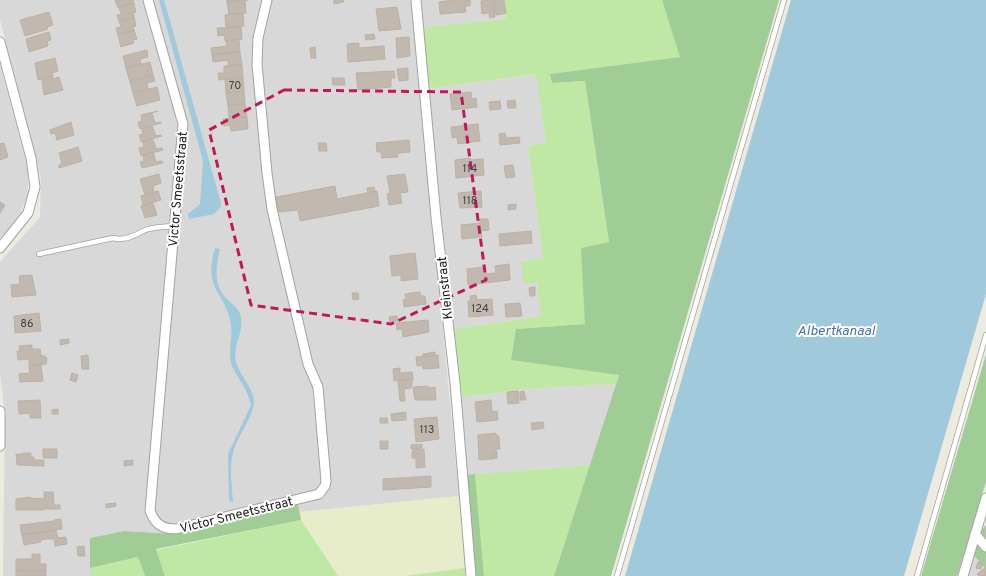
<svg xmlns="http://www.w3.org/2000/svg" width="986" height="576" font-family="Overpass,sans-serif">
  <rect width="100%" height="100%" fill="#edeae0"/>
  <!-- residential -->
  <path fill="#d9d8d8" d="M0,0H411L459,496L300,512L298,504L175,534L124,531L90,538L91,576H3L5,415L0,374V262L40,217L41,178L0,20Z
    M420,0H505L506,19L422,27Z
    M0,65L28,170V185L27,196L17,221L0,238Z
    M537,74L546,144L528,146L543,258L521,261L537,282L541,316L454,329L427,89Z
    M616,384L590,465L466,475L462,397L525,389Z
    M973,554L986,570V576H966Z"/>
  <!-- farmland -->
  <path fill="#e7eccb" d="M459,496L465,568L404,576H338L301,520L300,512Z"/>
  <!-- grass -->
  <path fill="#c0e8a5" d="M505,0H662L681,57L550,74L552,83L585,81L609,242L585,324L516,329L511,360L619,374L616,384L525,389L462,397L454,329L541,316L537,282L524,284L521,261L543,258L528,146L546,143L536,74L427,89L422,27L506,19Z
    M590,465L554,576H484L475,474Z
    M301,520L338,576H165L156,550Z
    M138,557L145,576H91L90,568Z
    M465,568V576H404Z"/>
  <!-- forest -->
  <path fill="#a0cc95" d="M662,0H779L611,576H554L619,375L511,360L516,329L585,324L581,248L609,242L585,81L552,83L550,74L680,57Z
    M986,354V482L957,576H921Z
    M475,474L484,576H476L466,475Z
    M298,504L301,520L156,549L165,576H145L138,557L90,568V538L124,531L175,534Z
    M986,525V570L973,554L980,532Z"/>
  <!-- water -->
  <path fill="#a0c9db" d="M159,0H164L221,203V207L214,214L189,219L188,214L200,204L203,161Z
    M791,0H986V294L904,576H625Z
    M215,248L220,249C216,267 213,284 226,298C231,303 238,308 240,314C246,329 232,346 236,362C240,376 252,386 254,400C255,415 237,436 233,453C229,468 232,487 233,502L229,501L228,454L251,405C248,390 238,379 232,366C227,353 233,339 231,326C227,292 202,291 215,248Z"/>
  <!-- building -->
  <path fill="#c1b8b0" stroke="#beb1a3" d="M115,0H133L134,3L118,8Z
    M227,0H248L227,2Z
    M245,0L246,13L229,14L227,2Z
    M334,0H343L344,2L334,4Z
    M453,0H470V6H465L466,12L440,14L439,2Z
    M493,0L495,17L490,18L489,13L482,14L481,1Z
    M494,0H504L506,13L496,15Z
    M134,3L136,12L133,13L134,17L119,21L117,15L121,14L119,7Z
    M397,7L401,29L379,31L376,9Z
    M49,12L53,25L47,27L48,29L25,36L20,20Z
    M243,13L244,26L226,27L225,15Z
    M134,17L136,26L133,27L134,30L118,35L116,28L121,27L119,21Z
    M241,27L242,39L225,41L224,35L218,36L217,28Z
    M134,30L137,39L133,40L134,43L121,47L118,35Z
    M49,32L51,40L47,41L48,46L29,52L26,39Z
    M374,34L375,39L366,40L365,35Z
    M409,37L410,56L397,58L396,38Z
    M239,39L240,52L212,55L211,48L227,46L226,41Z
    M359,43V48L384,46L385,59L348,62L347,44Z
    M315,47L316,58H311L310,48Z
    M147,50L148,57L140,59L141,64L126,68L123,56Z
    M240,52L242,65L228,66V60L213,62L212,55Z
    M55,58L58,71L52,73L53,76L38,80L35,63Z
    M150,62L153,75L130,82L126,68Z
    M242,65L243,78L219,80L218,73H224V66Z
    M408,68V80L399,81L397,69Z
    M394,71L395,78H391V87L358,90L356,73Z
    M153,75L155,81L147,83L148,89L133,93L130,82Z
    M53,76V79L59,77L63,90L44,95L42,79Z
    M243,78L244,91L226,93L225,79Z
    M332,78H344L345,85H333Z
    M157,87L160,100L137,106L133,93Z
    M244,91L245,104L228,105L226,93Z
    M471,92L472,99L476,98L477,107L452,110L450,94Z
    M515,100L516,108H508L507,101Z
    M500,101L501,109L490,110L489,102Z
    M245,104L247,117L229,118L228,105Z
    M158,111L152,113L155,123L161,122V123L140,129L138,122L142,121L141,115Z
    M247,117L248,129L231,131L230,125L224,126L223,119Z
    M71,122L74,135L57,140L55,133L51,134L50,130Z
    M478,124L480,141L458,144L457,137L452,138L451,127Z
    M152,126L156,136L161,135L162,136L141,142L139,135L143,134L142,129Z
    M505,133L506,138L519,137L520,143L500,145L499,134Z
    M153,139L156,149L162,148L163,150L141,156L139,148L144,147L143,142Z
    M409,140L410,152L398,153V157L382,158L381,152H377L376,143Z
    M4,143L8,157L0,160V144Z
    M318,143H326L327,151H319Z
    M78,147L82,161L59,168V165L62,164L59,153Z
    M153,152L156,162L162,161L163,163L142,168L140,162L144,161L143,155Z
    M470,158L471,160L483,159L484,175L456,178L455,160Z
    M513,165L515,177L506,178L504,166Z
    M159,174L161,183L153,186L154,192L145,195L140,179Z
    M405,174L408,192L400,193L402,203L389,205L387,194L390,193L387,176Z
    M335,186L337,199L377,191L379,206L300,221L298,210L279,212L276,197Z
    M374,187L375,191L368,193L367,188Z
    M158,191L161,200L143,205L141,196Z
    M481,191L482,207L460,208L458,193Z
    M0,202L5,205L0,213Z
    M153,203L157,215L145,218L141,206Z
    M516,204V209L508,210V205Z
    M480,219H488L489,230L481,231L482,237L462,239L461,225L480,223Z
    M531,231L532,243L500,246L499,234Z
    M415,253L418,279L401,281V275L392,276L390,256Z
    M509,264L510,280L468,285L467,269L485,267L486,274L496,273L495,266Z
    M32,275L36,295L12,297L11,285L20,284L19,276Z
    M535,287V296H530L529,288Z
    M420,292L421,296H425L426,304L404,307L403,300L406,299L405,294Z
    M352,293H358L359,299L353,300Z
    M476,295L477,300L492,299L493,315L469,317L468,301H471L470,296Z
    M520,303L522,316L506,317L505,304Z
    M39,313L41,331L15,333L14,316Z
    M397,316L398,321L390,322L389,317Z
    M428,320L429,332L403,337L402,329L397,330L396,323Z
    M69,339V343L60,345V340Z
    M32,345V349H40L41,356H45L47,358L46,364L29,366V359L18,360L17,351H20L19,346Z
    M435,352V355L423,357V354Z
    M88,355L89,369H82L81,356Z
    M435,355H438L439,368L423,369L422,365L417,366L416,357Z
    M41,365L43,381L20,382L19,374L30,373L29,366Z
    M400,368V373L412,372L413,379L394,381L393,369Z
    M72,373L78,375L76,382L70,380Z
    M413,379L411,388L404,389L405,401H400L398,381Z
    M428,386L429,388L435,387L436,400H415L413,387Z
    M518,391L519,403L508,404L507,392Z
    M524,391L526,400H520V392Z
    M40,400L41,418H30V413L19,414L18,401Z
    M491,400L492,412L497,411L498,420L477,422L475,402Z
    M58,409V414H52V410Z
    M406,412V420L392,421L391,414Z
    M437,417L439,439L416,442L414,419Z
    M380,418H387L388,423H380Z
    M543,422L544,428L532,430L531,423Z
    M495,433L499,437L500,449H496L497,453L492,454V459L479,460L478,435Z
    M380,441H388V449H380Z
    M422,444V448L411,449V445Z
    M43,449H57V458H43Z
    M424,449L425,467L416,468V458H412V453L413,450Z
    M23,453H31V457H34V460H44V466L17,465L16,454H23Z
    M497,453V458L492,459V454Z
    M133,460V465L124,466V461Z
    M431,476V487L383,490V479Z
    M44,492H53L54,505H60V509H45L46,505H44V510H16V499L30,497V498L44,499Z
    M116,503V506L106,508V504Z
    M61,519L62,529L22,535L20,525L55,521L54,520Z
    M56,530L58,538L66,537L67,544L55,546L54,539H47L40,540L41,542L24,545L22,535Z
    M84,546L85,556H78L77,547Z
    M32,554H40V564H46V571L16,570V559H32Z
    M978,562L982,563L981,569L976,568Z
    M985,568L986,576H979L977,574Z
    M16,570L46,571V576H16Z"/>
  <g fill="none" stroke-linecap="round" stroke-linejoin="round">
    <defs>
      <path id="service" d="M39,254L113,238C124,241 134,236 143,231C151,227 165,227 174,226
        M617,576L784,0
        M917,576L986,335"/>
      <path id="minor" d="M148,0L183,124L150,511C155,524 162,529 176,529L319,494L325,486L326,481L318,387L308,364L272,209L267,173L257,64L258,38L267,0
        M416,0L436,217L455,383L471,576
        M0,42L31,158L35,187L28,213L0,248
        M0,411V446
        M975,534L986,547
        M963,576L986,498"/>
    </defs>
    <!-- service casing -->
    <use href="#service" stroke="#a2a2a2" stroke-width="6"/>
    <!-- minor casing -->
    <use href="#minor" stroke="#a2a2a2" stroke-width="11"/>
    <!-- service -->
    <use href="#service" stroke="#fff" stroke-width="4.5"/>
    <!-- minor -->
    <use href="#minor" stroke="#fff" stroke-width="9"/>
  </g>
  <!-- marked area -->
  <path fill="none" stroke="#c2185b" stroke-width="3" stroke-dasharray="8 5" stroke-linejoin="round" d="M284,90L461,92L486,280L391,324L251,305L209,130Z"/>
  <g text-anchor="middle" stroke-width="4" stroke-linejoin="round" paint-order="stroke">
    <!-- number labels -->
    <g font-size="11" fill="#444240">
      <text x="235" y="89">70</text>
      <text x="470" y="172">114</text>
      <text x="470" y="204">118</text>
      <text x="480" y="312">124</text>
      <text x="27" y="327">86</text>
      <text x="427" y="433">113</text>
    </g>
    <!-- street labels -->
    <g font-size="13" fill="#1b1b1b" stroke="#fff">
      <text transform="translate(177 189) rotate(-85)" y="5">Victor Smeetsstraat</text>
      <text transform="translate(444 288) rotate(-96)" y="5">Kleinstraat</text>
      <text transform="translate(236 514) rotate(-14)" y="5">Victor Smeetsstraat</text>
    </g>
    <!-- water labels -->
    <g font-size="14" font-style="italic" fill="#4971a9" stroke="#fff">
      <text x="836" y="335">Albertkanaal</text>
    </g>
  </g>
</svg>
